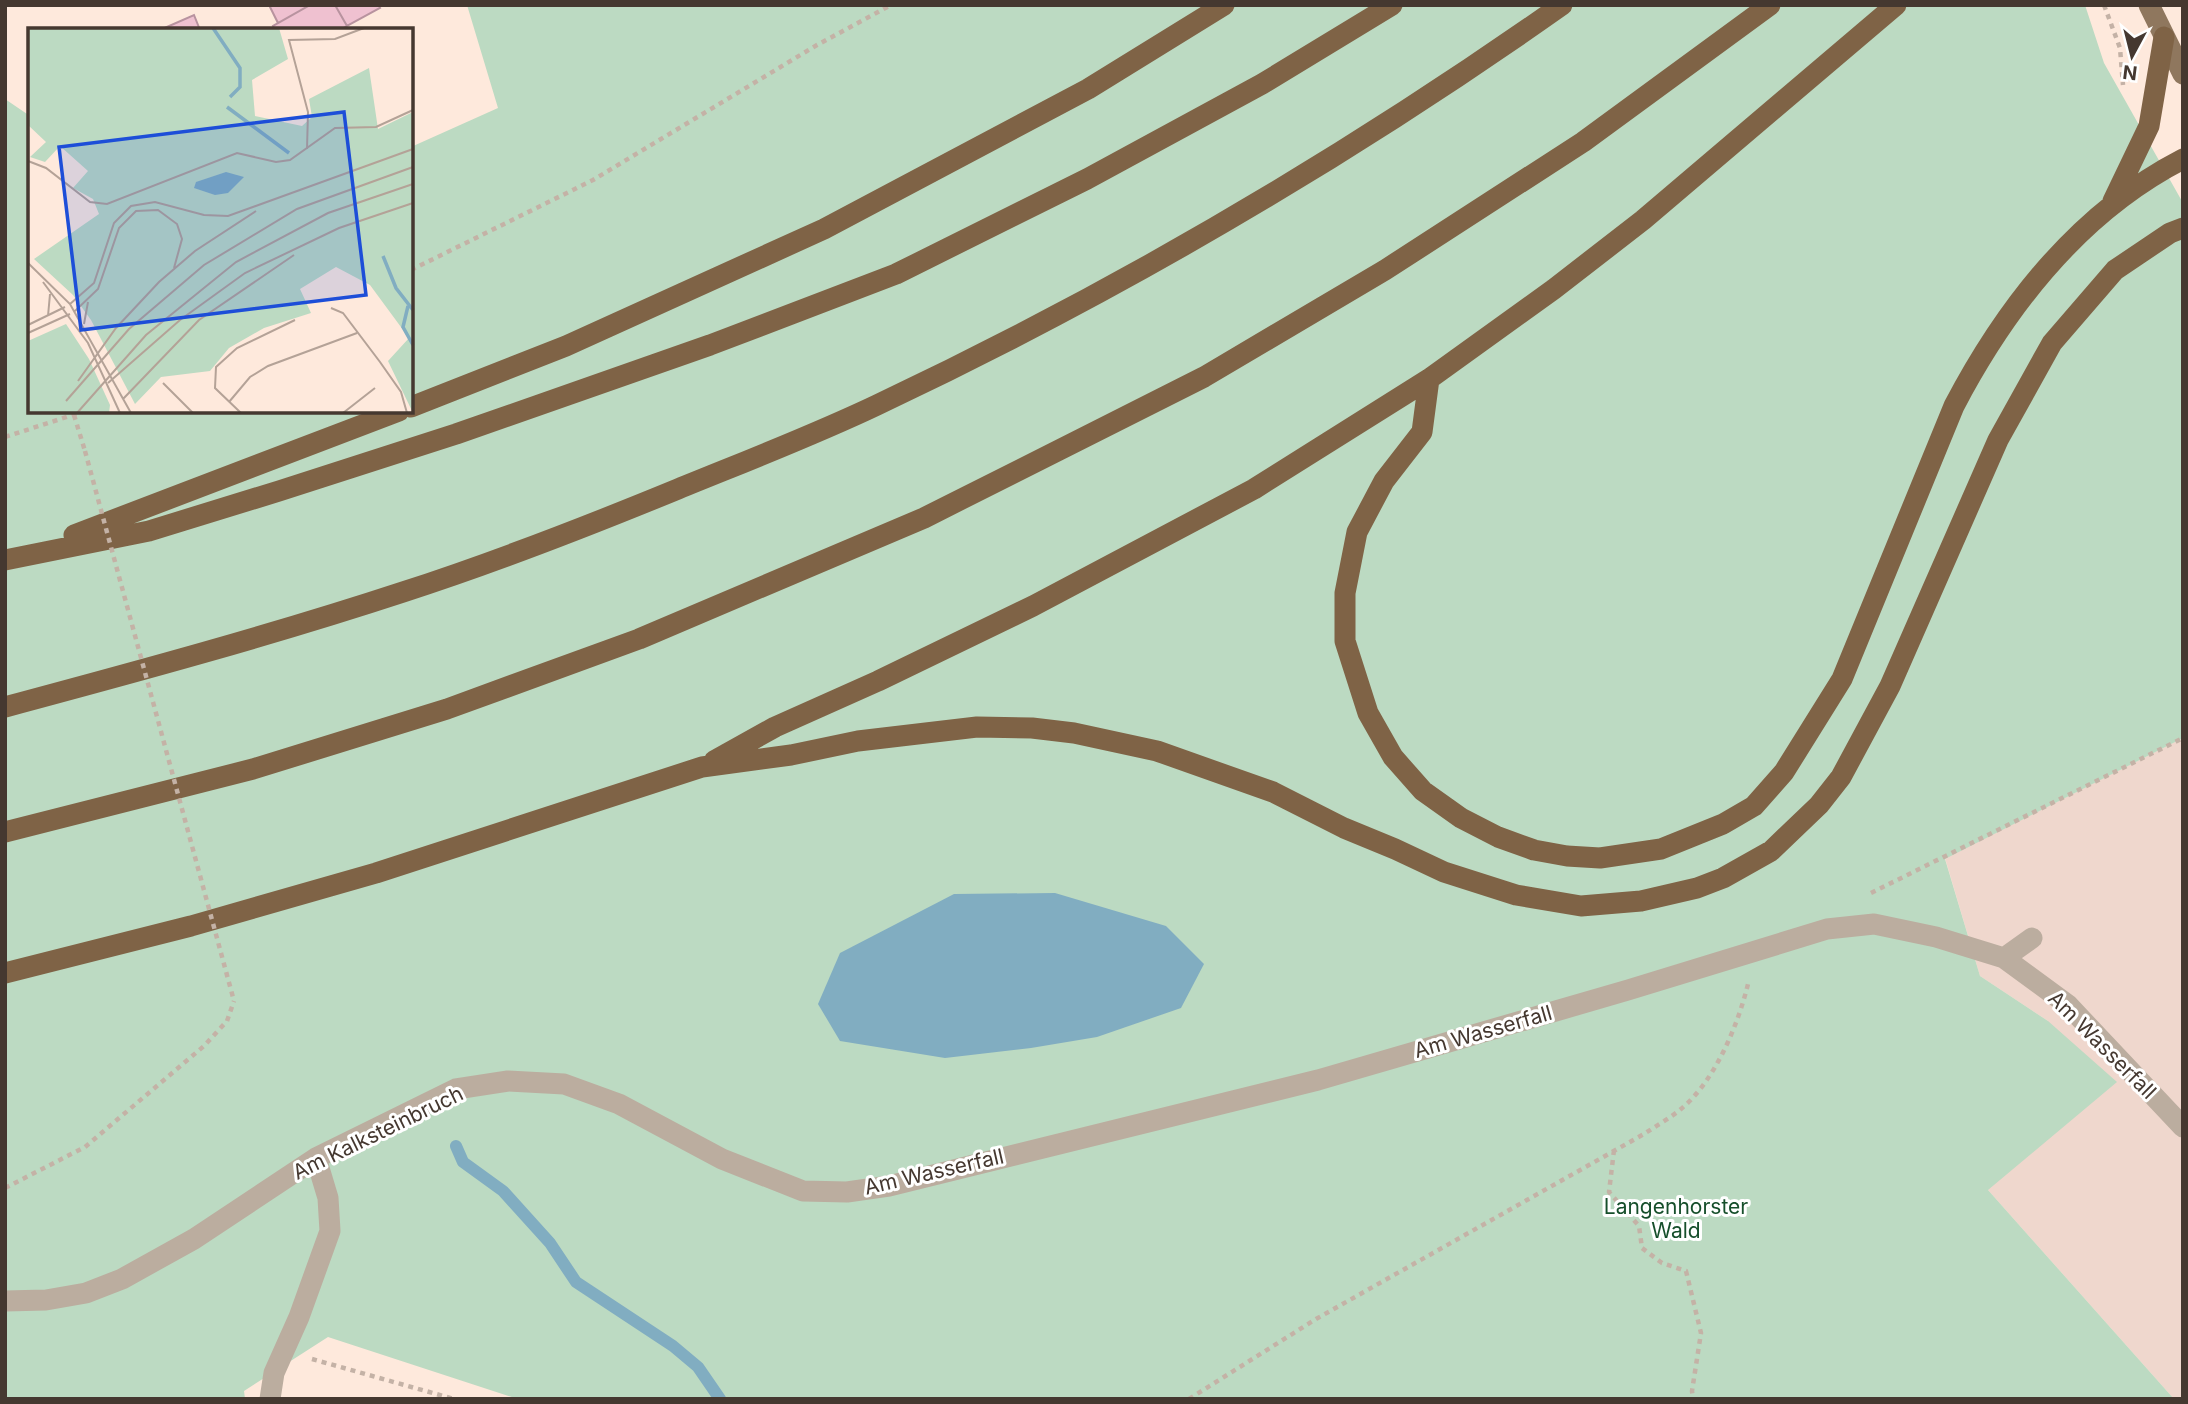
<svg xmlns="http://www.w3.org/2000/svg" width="2188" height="1404" font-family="Inter,sans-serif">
  <rect width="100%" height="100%" fill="#fee9dc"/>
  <!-- commercial -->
  <path fill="#efd7cd" d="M2183,738V1399H2174L1988,1190L2048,1021L1980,976L1945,858Z"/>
  <!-- green -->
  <path fill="#bcdac2" d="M467,5H2085L2104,63L2183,203V738L1945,859L1980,976L2048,1021L2117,1082L1988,1190L2174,1399H518L328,1337L244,1391L245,1399H5V99L30,116V411H411V147L498,108Z"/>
  <!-- water -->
  <path fill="#81adc1" d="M1055,893L1166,926L1204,964L1181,1008L1097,1037L1031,1048L945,1058L840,1041L818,1004L840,953L954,894Z"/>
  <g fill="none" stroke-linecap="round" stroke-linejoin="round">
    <!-- stream -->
    <path stroke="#81adc1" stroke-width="12" d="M456,1146L463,1162L503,1191L550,1243L576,1282L673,1346L698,1367L720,1399"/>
  </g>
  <!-- building -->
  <path fill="#efc1d0" stroke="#b8939f" stroke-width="2" d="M269,5H310L278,23Z
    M310,5H335L347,26L340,30H275L273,26Z
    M335,5H378L380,8L347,26Z
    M194,15L200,30H160Z"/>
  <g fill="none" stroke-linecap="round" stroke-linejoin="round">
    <!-- path -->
    <path stroke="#c4b2a6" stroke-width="4.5" stroke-dasharray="5 5" stroke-linecap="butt" d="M2104,5L2120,48L2123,85
      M411,270L593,180L817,45L891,5
      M74,415L85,451
      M5,437L85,411
      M1871,893L2183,738
      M1614,1150L1609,1192L1639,1226L1642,1248L1662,1263L1686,1271L1701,1333L1692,1391L1693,1399
      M5,1188L85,1147L204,1046L227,1021L234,1001
      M312,1359L454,1399
      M1189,1399L1316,1319L1644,1134C1656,1126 1670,1118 1681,1109C1715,1081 1738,1025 1748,984"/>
    <!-- minor -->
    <path stroke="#bbad9f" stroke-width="21" d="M2004,958L2032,938
      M5,1301L46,1300L86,1293L122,1279L194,1239L316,1158L456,1089L508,1081L564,1084L619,1104L722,1159L803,1191L847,1192L889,1186L1318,1080L1628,990L1827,929L1874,924L1936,937L2004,958L2068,1005L2183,1127
      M270,1399L274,1373L299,1317L330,1231L328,1198L316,1158"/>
    <!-- major -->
    <path stroke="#8f775e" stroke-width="21" d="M2149,5L2183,74"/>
    <!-- highway -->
    <path stroke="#7f6346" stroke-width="21" d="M2113,201L2149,126L2164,37
      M1429,379L1422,432L1384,481L1357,532L1345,593V641L1368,713L1393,757L1423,791L1461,818L1498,837L1534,850L1567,856L1600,858L1661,849L1723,824L1754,806L1784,772L1842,679L1954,406C2007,305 2080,212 2183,159
      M411,407L566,346L824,229L1088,89L1224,5
      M74,535L399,411
      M5,560L149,531L279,491L456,434L710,345L896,274L1087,179L1262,84L1392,5
      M5,707C139,671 272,635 403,592C496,562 588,526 678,489C744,462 812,436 877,405C1116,292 1345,158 1562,5
      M714,761L775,727L878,681L1033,606L1254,489L1429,379L1554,289L1643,220L1896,5
      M5,832L253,769L447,709L639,639L924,518L1204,377L1385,270L1583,142L1770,5
      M5,973L191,926L376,873L702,767L791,755L858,741L977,727L1032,728L1074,733L1157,751L1273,792L1344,828L1395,849L1444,872L1516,895L1581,906L1641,901L1697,888L1723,878L1771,851L1819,805L1841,777L1890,686L1998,440L2052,343L2115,270L2170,233L2183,228"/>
    <!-- path-bridge -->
    <path stroke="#c4b2a6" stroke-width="4.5" stroke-dasharray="5 5" stroke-linecap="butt" d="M85,451L234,1001"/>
  </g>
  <g text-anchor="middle" stroke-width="6" stroke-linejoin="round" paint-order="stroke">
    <!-- street labels -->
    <g font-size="21" fill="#453830" stroke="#fff">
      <text transform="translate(1483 1032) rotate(-16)" y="7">Am Wasserfall</text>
      <text transform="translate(2102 1045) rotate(45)" y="7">Am Wasserfall</text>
      <text transform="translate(378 1133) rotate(-26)" y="7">Am Kalksteinbruch</text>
      <text transform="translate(934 1172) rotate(-13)" y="7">Am Wasserfall</text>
    </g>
    <!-- park labels -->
    <g font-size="21" fill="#164f2b" stroke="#fff">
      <text x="1676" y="1214">Langenhorster<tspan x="1676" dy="24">Wald</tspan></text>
    </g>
  </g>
  <!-- overview -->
  <g transform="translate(28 28)">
    <rect width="385" height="385" fill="#fee9dc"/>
    <path d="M0,0H251L260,31L224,52L227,88L274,98L284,89L281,71L341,40L350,101L385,84V385L360,333L381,310L342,257L308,239L272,261L283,285L236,300L201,320L182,343L133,349L107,376L63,292L45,267L6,231L71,186L65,171L45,160L60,143L32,118L17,134L2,129L18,114L0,97ZM38,296L61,331L82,377L81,385H0V313Z" fill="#bcdac2"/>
    <path d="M198,144L216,149L200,165L187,167L166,160L168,154Z" fill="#81adc1"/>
    <path fill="none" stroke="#81adc1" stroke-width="3.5" d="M185,0L212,40V59L202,69M199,79L261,125M355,228L368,260L385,282M380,278L375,299L385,317"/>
    <path fill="none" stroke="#b4a297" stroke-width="2" d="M279,121L280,84L261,12L307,11L336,0M0,133L18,140L62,174L79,176L209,125L248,134L262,132L307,100L348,99L385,82M0,235L42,276L103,385M15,254L60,315L92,385M42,276L66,255L86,195L103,178L127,174L176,187L200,188L385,121M303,280L315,285L352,334L373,364L379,385M47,283L70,261L91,200L108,183L130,182L149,196L154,211L146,240M20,288L22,266M56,296L60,274M0,297L37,279M0,305L42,286M50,353L88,300L131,254L167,223L228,183M80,355L152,292L217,245L311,200L385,175M135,355L165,385M95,371L171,292L266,227M38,373L101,301L176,237L269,181L385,139M201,374L222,349L240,338L329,305M49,385L118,307L208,234L300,185L385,156M213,385L187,360L188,339L209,320L267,292M315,385L347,360"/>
    <path fill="#1d4ed8" fill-opacity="0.15" stroke="#1d4ed8" stroke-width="3.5" d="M316,84L338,267L53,302L31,119Z"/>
    <rect width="385" height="385" fill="none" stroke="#453830" stroke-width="3.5"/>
  </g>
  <!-- border -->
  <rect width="2188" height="1404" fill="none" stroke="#453830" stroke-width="14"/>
  <!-- north arrow -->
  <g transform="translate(2132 56) rotate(187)" stroke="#ffffff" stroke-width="5" paint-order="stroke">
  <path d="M0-5L12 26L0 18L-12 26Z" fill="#453830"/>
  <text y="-10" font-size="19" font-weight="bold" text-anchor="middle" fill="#453830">N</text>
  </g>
</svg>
